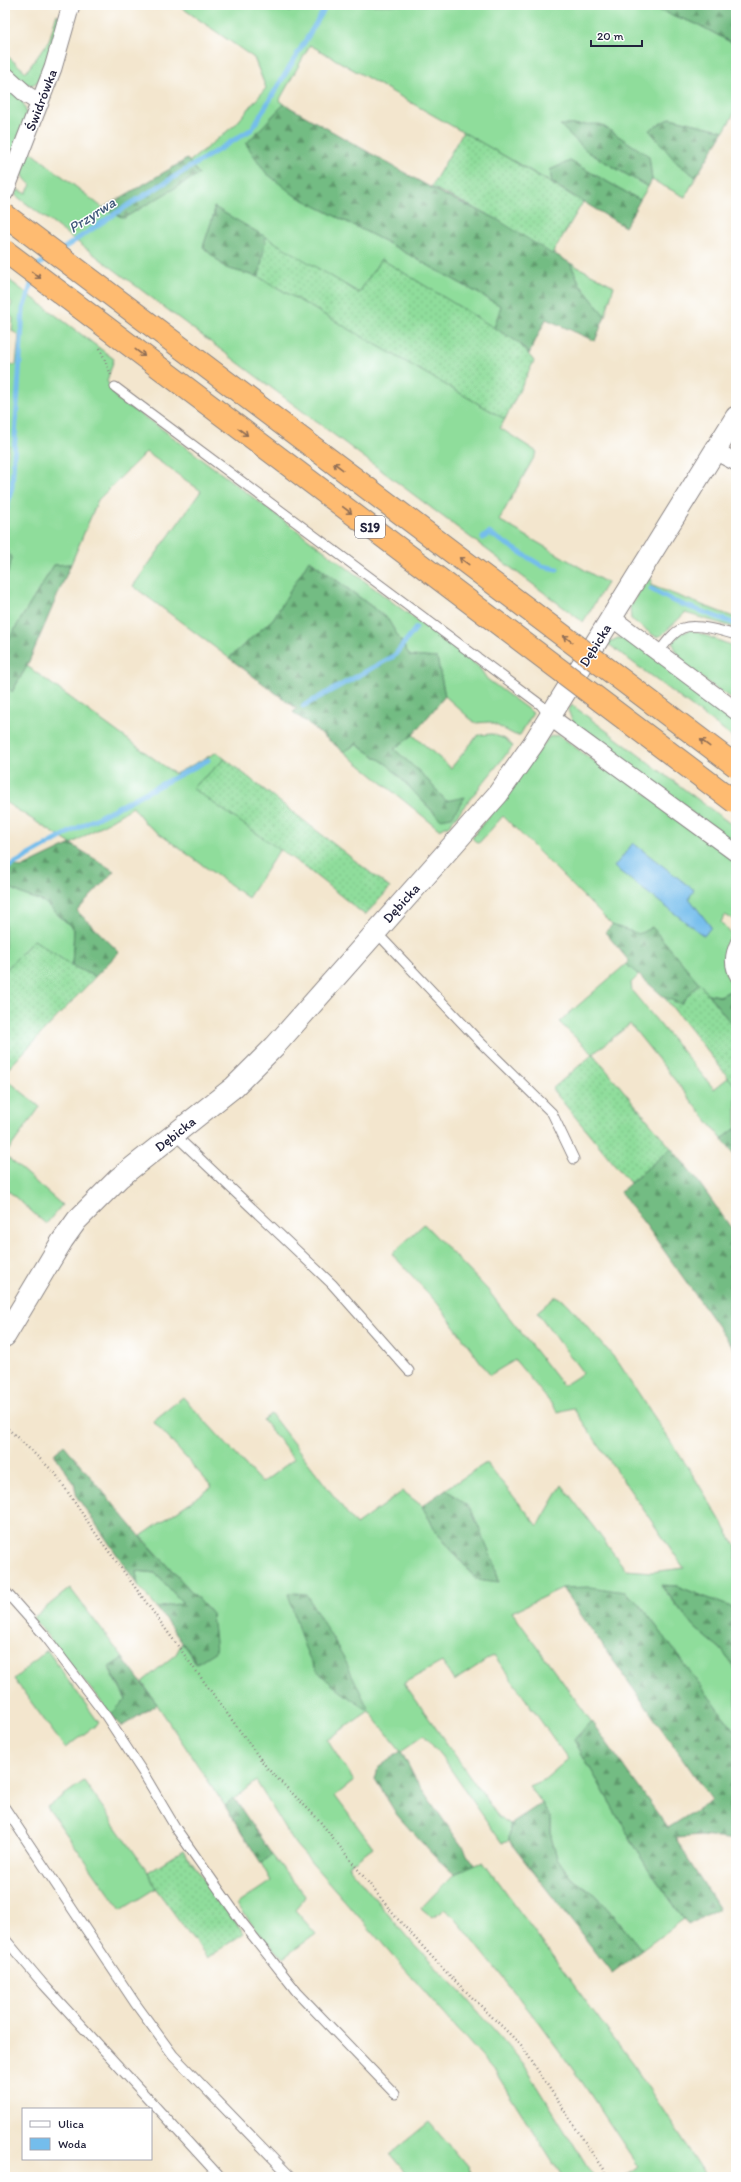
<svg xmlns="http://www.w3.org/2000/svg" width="741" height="2182" font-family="Itim,sans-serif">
  <defs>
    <pattern id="forest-firs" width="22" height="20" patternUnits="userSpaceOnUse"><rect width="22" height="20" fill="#73bc83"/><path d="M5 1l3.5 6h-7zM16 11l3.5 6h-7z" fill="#5e986c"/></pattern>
    <pattern id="garden-dots" width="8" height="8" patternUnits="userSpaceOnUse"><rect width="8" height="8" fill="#8fdd9b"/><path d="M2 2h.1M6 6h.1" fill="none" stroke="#7bbd86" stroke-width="1.8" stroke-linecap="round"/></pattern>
  </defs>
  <rect width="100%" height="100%" fill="#fff"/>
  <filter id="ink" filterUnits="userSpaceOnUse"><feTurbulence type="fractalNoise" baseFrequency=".025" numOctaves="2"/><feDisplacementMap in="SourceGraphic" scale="8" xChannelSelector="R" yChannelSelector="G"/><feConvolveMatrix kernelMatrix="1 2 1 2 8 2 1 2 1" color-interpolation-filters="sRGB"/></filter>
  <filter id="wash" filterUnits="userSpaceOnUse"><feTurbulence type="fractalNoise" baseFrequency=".012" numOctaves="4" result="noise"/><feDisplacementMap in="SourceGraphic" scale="16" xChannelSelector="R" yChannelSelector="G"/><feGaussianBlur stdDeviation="0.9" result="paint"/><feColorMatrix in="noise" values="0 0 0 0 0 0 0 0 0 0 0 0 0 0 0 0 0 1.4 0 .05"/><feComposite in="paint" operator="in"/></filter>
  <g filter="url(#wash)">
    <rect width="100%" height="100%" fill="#f3e6ce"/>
    <!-- grass -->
    <path fill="#8fdd9b" stroke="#58806b" d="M178,5H278L290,12L294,5H645L699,25L736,45V110L724,131L670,118L677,163L696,177L685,197L652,180L649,156L560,125L588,152L648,187L640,200L570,161L550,170L552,183L310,45L279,101L284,104L246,144L294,195L388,243L501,306L494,328L381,259L359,293L214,207V214L203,247L226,268L259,277L505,419L500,428L537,452L499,520L607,583L583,622L15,195L18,190L26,193L31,185C16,172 24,167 30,151L103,208L124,218L198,174L189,162L236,124L266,88L254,58Z
      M57,14L62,22L39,81L32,85L21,82L5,67V54L26,72L49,41Z
      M5,86C10,91 20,97 23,103C34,121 12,161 5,178Z
      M570,263L614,286L605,316L581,286Z
      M5,277L114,359L107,381L117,399L158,426L479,667L487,679L533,713L520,735H515L490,722L475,723L445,696L437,658L410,656L387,618L310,560L273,619L229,658L133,586L201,491L146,452L98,500L71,564L54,565L5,645V581L12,558L5,549V476L9,446L5,445V364L16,365L19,335L12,331L13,318L8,314L12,303L5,295Z
      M648,578L652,580L650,585L736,618V628L685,613L662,635L656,637L631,619L630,607Z
      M691,630L736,647V702C716,687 680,668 673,643L679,634Z
      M618,638H628L736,718V740L607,643Z
      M27,666L175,774L217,752L225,759L192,788L280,849L248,898L146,824L133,807L71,844L5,802V685L12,692Z
      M572,705L736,828V846L573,723L568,710Z
      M492,734L505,739L513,746L449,825L440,830L344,752L356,744L388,765L440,819L446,801L423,775L394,749L413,735L451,768L478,735Z
      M559,735L603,768L611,767L736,861V921L725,915L721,922L733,936L726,956L725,972L736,988L720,996L708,994L652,927L639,935L612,925L503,816L478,844L472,838L549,737Z
      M5,885L24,895L44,902L74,929L72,966L34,940L5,971Z
      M626,964L639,975L631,983L632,991L714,1089L729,1077L736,1087V1128L722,1139L630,1024L593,1054L559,1022Z
      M5,1078L40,1107L5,1155L62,1205L46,1224L5,1188Z
      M424,1224L487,1289L563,1386L583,1373L537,1312L556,1296L568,1304L618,1362L696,1480L736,1546V1609L677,1586H661L695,1628L721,1649L736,1670V1733L639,1603L562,1588L512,1612L591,1721L574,1740L645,1864L684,1919L642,1950L596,1895L571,1878L557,1858L551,1837V1819L542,1803L529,1786L545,1779L568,1759L494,1655L454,1681L442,1662L404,1683L498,1816L510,1824L509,1841L502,1843L442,1757L424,1735L401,1751L369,1711L327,1740L354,1781L335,1796L373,1847L348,1866L407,1937L463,1994L523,2063L594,2177H562L496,2073L295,1844L256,1781L225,1806L142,1682L176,1654L182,1643L196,1663L204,1658L212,1614L141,1536L212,1487L153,1421L183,1397L262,1483L294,1459L263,1420L271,1414L356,1525L403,1491L422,1506L437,1533L476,1579L499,1581L471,1509L446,1489L486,1463L538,1526L562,1485L626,1570L651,1572L684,1568L573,1408L558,1412L515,1360L490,1375L438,1304L392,1254Z
      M136,1571L155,1573L183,1603L157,1608L138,1585Z
      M70,1588L123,1658L109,1668L126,1700L111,1714L33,1618Z
      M47,1650L99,1723L65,1748L14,1679Z
      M84,1781L148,1872L156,1888L121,1910L47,1807Z
      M272,1855L306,1897L295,1910L316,1934L283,1958L254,1927L237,1904L271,1881L261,1863Z
      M483,1862L636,2069L707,2177H624L638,2166L582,2082L539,2023L455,1918L444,1909L433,1918L421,1908L454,1874Z
      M429,2122L468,2168L472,2177H409L390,2154Z"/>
    <!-- forest -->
    <path fill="url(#forest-firs)" stroke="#4a6f5f" d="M645,5H736V45L699,25Z
      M284,104L442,194L495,218L570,263L581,286L605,316L595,341L546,319L529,354L519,343L494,328L501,306L388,243L294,195L266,173L246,144Z
      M670,118L724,131L696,177L677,163L649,130Z
      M600,124L649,156L652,180L648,187L588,152L560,125Z
      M187,159L199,174L124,218L103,208Z
      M570,161L640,200L625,227L552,183L550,170Z
      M214,207L266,237L259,277L226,268L203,247L214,214Z
      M5,549L12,558L5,581Z
      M309,560L387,618L410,656L437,658L445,696L413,735L394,749L423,775L446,801L465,797L452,817L440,819L388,765L356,744L344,752L293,712L297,709L229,658L273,619Z
      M71,564L27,666L12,692L5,685V645L54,565Z
      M71,844L114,871L77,911L119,952L95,977L72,966L74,929L44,902L24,895L5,885V861L21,868Z
      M612,925L639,934L652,927L699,983L681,1004L664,997L626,964L629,961L605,932Z
      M736,988V1030L708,994L720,996Z
      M736,1128V1157L722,1139Z
      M671,1148L695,1177L736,1235V1352L648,1228L620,1192Z
      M64,1445L140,1536L212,1614L216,1651L197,1663L157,1608L183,1603L155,1573L136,1571L138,1585L77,1497L74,1483L54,1454Z
      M446,1489L471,1509L495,1566L499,1582L476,1579L437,1533L422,1506Z
      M661,1585L677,1586L736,1609V1670L721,1649L695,1628Z
      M590,1587L625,1592L639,1603L736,1733V1812L729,1816L736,1828V1840L701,1836L675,1838L719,1908L688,1925L645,1864L574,1740L591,1721L668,1828L712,1800L562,1588Z
      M295,1593L306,1594L343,1656L369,1710C356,1704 324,1680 316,1669C303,1652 295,1615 288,1594Z
      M123,1658L157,1704L121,1727L111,1714L126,1699L109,1667Z
      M401,1751L417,1782L475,1865L454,1874L433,1855L397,1815L375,1779L378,1768Z
      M234,1798L272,1855L261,1863L225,1806Z
      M542,1803L551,1819V1837L557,1858L571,1878L596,1895L642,1950L612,1973L509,1841L510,1824Z"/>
    <!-- garden -->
    <path fill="url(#garden-dots)" stroke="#58806b" d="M463,132L583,202L552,254L495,218L431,187Z
      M266,237L359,293L381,259L519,343L534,361L505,419L259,277Z
      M225,759L390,888L365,915L306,868L192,788Z
      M34,940L72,966L95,977L5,1072V971Z
      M699,983L736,1030V1087L664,997L681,1004Z
      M593,1054L671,1148L630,1183L552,1089Z
      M183,1850L244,1933L207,1958L156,1889L148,1872Z"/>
    <!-- water -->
    <path fill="#74bdec" stroke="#4b7094" d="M633,843L694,890L689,898L711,927L704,936L614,867Z"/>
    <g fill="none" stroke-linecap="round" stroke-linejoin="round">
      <!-- stream -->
      <path stroke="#74bdec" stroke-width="5" d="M61,250L119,211L252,129L327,5
        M36,269L38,265L51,256
        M5,514L12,487L23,309L33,279
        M483,538L489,533L542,566L557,569
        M651,589L673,601L736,624
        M303,706L394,656L416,628
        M5,869L70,832L208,760"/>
    </g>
  </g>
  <g filter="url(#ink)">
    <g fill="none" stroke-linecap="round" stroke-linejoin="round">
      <defs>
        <path id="service" d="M115,387L541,705L550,717
          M659,652C665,644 673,632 683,628C696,623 723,631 736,635
          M376,932L480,1042L552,1113L574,1159
          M736,940C729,955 728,965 736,979
          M175,1135L332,1284L409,1371
          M5,1591L45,1636L106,1716L142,1771L177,1830L241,1921L297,1992L395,2094
          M5,1808L135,2003L173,2055L291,2177
          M5,1939L44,1985L220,2177"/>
        <path id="minor" d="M5,75L27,95L40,103
          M5,192L53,68L71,5
          M715,451L736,462
          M612,618L736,711
          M550,717L736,853"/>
        <path id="tertiary" d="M5,1336L62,1241L77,1220L119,1178L234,1087L275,1046L498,794L533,744L736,417"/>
      </defs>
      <!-- service casing -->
      <use href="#service" stroke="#8a8484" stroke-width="11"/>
      <!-- minor casing -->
      <use href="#minor" stroke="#8a8484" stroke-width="19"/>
      <!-- tertiary casing -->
      <use href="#tertiary" stroke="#8a8484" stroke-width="23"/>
      <!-- path -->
      <path stroke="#8a8484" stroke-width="2.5" stroke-dasharray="1 3" stroke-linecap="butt" d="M100,348L111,375
        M5,1426L55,1473L94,1531L267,1768L318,1819L394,1915L445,1971L521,2045L608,2177"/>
      <!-- service -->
      <use href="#service" stroke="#fff" stroke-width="9"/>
      <!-- minor -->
      <use href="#minor" stroke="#fff" stroke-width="17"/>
      <!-- tertiary -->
      <use href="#tertiary" stroke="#fff" stroke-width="21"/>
      <defs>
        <path id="motorway-bridge" d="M5,215L736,766
          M5,251L736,803"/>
      </defs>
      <!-- motorway-bridge casing -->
      <use href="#motorway-bridge" stroke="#8a8484" stroke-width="24" stroke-linecap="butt"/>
      <!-- motorway-bridge -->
      <use href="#motorway-bridge" stroke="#febb71" stroke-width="22"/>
    </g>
    <!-- one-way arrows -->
    <defs><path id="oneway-shaft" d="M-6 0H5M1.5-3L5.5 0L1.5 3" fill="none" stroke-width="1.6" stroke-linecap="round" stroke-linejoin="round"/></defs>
    <g stroke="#906e56">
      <use href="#oneway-shaft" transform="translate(36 275) rotate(37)"/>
      <use href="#oneway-shaft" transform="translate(140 353) rotate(37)"/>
      <use href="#oneway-shaft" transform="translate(243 432) rotate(37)"/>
      <use href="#oneway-shaft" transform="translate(338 466) rotate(-143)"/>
      <use href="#oneway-shaft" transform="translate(347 510) rotate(37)"/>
      <use href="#oneway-shaft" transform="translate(464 561) rotate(-143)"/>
      <use href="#oneway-shaft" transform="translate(568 639) rotate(-143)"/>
      <use href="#oneway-shaft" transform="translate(705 743) rotate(-143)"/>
    </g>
  </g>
  <g text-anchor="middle" stroke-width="3" stroke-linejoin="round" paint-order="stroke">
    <!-- shield labels -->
    <rect fill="#fff" stroke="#646476" stroke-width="1" x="355" y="516" width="30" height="22" rx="3"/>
    <g font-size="13" font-weight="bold" fill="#22223b">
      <text x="370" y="532">S19</text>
    </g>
    <!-- street labels -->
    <g font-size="14" fill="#22223b" stroke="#fff">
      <text transform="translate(41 100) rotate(-69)" y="5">Świdrówka</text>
      <text transform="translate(595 645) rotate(-58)" y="5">Dębicka</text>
      <text transform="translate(401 903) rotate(-48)" y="5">Dębicka</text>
      <text transform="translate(175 1134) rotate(-38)" y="5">Dębicka</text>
    </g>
    <!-- water labels -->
    <g font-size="15" font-style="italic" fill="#3f5879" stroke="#fff">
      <text transform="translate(92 215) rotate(-33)" y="5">Przyrwa</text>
    </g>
  </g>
  <!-- margin -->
  <rect width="741" height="2182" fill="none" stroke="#fff" stroke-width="20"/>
  <!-- legend -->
  <rect x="22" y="2108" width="130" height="52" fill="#ffffff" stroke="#a7a7b1"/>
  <rect x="30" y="2121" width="20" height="6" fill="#ffffff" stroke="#a7a7b1"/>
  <text x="58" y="2128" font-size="12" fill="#22223b">Ulica</text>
  <rect x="30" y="2138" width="20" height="12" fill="#74bdec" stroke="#a7a7b1"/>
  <text x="58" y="2148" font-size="12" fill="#22223b">Woda</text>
  <!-- scale -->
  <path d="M591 40v6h51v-6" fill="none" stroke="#22223b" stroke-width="2"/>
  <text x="597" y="40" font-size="12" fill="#22223b" stroke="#ffffff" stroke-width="3" paint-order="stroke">20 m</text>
</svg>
